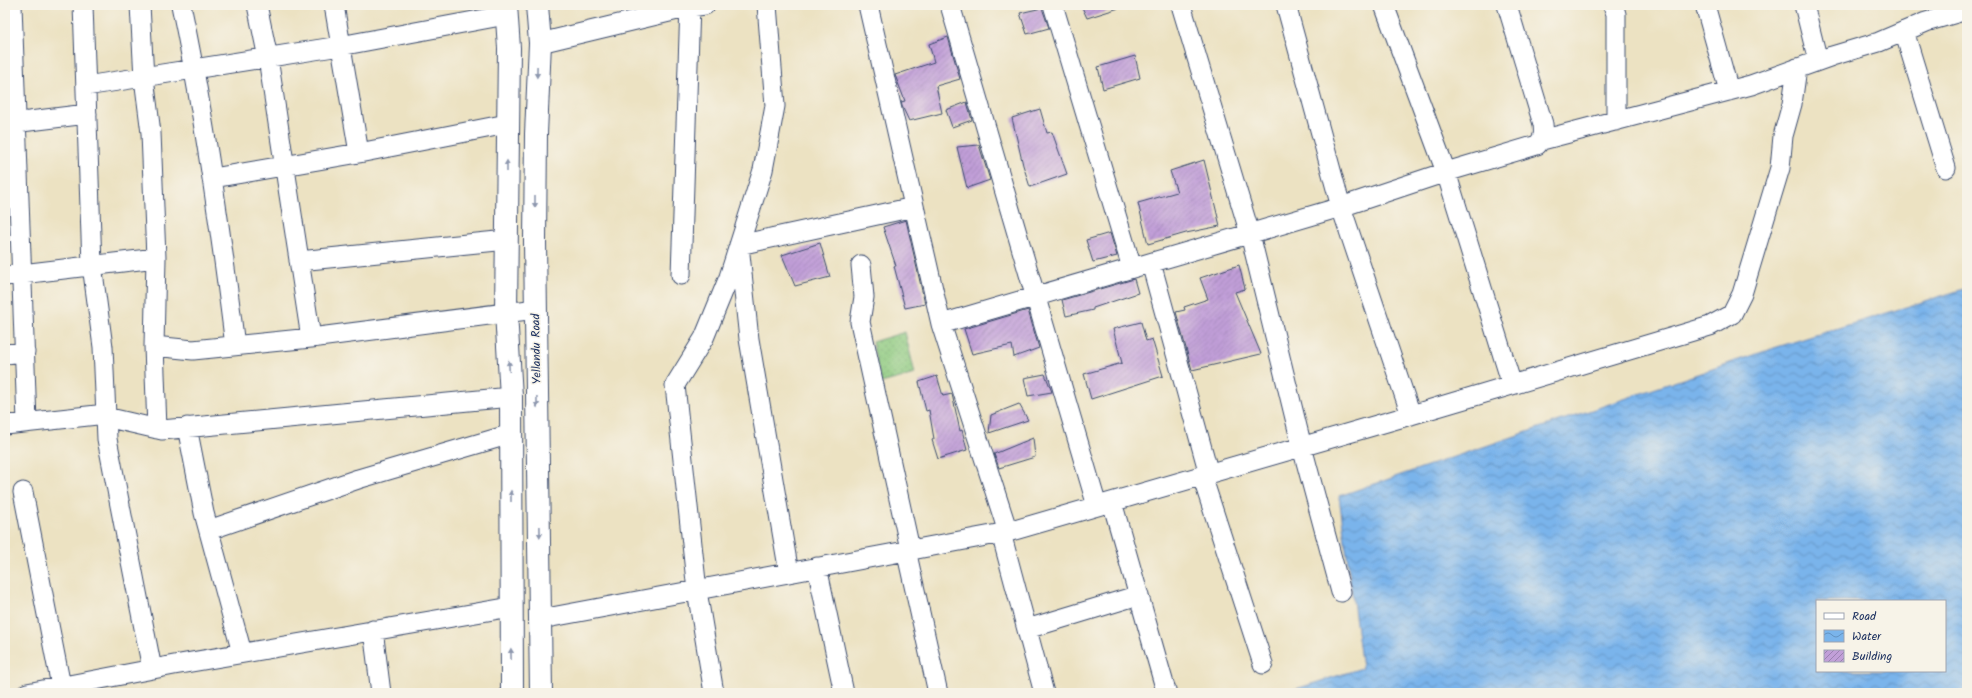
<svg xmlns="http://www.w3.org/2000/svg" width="1972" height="698" font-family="Kalam,sans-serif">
  <defs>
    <pattern id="grass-dots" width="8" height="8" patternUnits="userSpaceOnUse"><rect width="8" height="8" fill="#8eca80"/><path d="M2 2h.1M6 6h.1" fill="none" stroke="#73a46c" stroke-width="1.8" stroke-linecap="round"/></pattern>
    <pattern id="water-waves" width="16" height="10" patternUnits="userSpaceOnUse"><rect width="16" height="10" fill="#7ab4eb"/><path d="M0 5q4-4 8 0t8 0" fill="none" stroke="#6393c2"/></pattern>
    <pattern id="building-hatch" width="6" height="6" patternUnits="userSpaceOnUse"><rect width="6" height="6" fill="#c19fd8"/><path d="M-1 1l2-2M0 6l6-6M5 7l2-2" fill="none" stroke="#9c82b2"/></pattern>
  </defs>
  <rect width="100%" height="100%" fill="#f7f3e8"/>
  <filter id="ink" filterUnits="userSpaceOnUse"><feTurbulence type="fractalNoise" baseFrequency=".025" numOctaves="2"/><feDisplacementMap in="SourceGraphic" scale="8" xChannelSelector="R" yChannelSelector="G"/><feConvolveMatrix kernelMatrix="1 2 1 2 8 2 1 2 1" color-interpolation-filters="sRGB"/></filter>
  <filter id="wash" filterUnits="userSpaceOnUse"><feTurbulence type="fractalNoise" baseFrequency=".012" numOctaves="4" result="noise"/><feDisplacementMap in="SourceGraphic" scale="16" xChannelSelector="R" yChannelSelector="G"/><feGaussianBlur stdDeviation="0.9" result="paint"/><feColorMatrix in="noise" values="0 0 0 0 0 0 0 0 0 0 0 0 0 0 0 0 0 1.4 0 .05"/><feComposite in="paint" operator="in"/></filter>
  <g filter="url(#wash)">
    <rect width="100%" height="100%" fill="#ece2c2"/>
    <!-- grass -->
    <path fill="url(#grass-dots)" stroke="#547c6f" d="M905,332L915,374L881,383L872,342Z"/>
    <!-- water -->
    <path fill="url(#water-waves)" stroke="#4a72a4" fill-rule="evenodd" d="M1967,288V693H1283L1362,668L1339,496L1774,348ZM1817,601H1945V671H1817Z"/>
    <g id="blocks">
      <!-- building -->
      <path fill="url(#building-hatch)" d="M1081,5H1118L1119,8L1087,18Z
        M1042,8L1049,28L1027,34L1020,13Z
        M948,37L960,79L936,86L942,113L909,121L902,106L901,102L905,101L895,75L934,62L929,44Z
        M1135,56L1140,78L1103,89L1098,67Z
        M967,102L972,120L952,127L946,110Z
        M1040,109L1047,133L1052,132L1067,174L1030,187L1023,165L1012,118Z
        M979,145L990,180L967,188L957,147Z
        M1204,160L1220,226L1186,233L1148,244L1138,203L1177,192L1170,171Z
        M906,220L925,304L905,308L894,266H896L883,227Z
        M1110,233L1117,256L1093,262L1086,240Z
        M820,243L830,277L795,286L782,255Z
        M1239,265L1245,289L1235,292L1261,354L1192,370L1176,312L1185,310L1184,307L1208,299L1200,278Z
        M1134,279L1138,293L1093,308V310L1066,316L1062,300Z
        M1028,310L1039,348L1014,357L1012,345L972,354L964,329Z
        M1141,322L1146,341L1152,339L1163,376L1091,399L1084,374L1122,363L1113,329Z
        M1045,374L1052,392L1028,396L1024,378Z
        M937,376L943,396L952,394L960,431L962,430L967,450L938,459L932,440L934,439L929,410L926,411L919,382Z
        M1019,404L1028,420L989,433L991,415Z
        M1033,438L1035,457L999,468L994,454Z"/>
    </g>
  </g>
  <g filter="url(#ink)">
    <use href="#blocks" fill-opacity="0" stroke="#3a4a6d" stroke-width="1"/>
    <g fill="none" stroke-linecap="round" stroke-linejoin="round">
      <defs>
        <path id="minor" d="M12,5L27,422
          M83,5L92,265L103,347L107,439L152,669
          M140,5L144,78L151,133L156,258
          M181,5C205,118 221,232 235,346
          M257,5L268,58L311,338
          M334,5L359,153
          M868,5L941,324L1008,532
          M950,5L1097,506
          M1053,5L1132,268
          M1181,5L1250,234L1302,447L1341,592
          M1286,5L1341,207L1411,415
          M1384,5L1446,172L1512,385
          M1613,5L1616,14V121
          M1705,5L1729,91
          M1804,5L1818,61
          M1904,31L1946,168
          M540,43L690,7L705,5
          M86,86L340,46L506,15
          M5,124L87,114
          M1542,140L1751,85L1832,56L1879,42L1926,22L1967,10
          M213,178L359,153L507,124
          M299,261L507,240
          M1151,263L1209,474
          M861,265L864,297L860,322L910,549
          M681,275L690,5
          M5,276L156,258L154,346L193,350L311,338L536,309
          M941,324L1341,207L1446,172L1537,145C1544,138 1544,134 1543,124L1507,5
          M154,346L157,429
          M5,354L25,352
          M5,425L97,415L162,430L511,397
          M187,427L204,513L242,653
          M1202,476L1263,664
          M23,492L61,686
          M1112,502L1166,691
          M209,530L358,479L511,434
          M1001,533L1044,693
          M906,550L938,693
          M817,567L844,693
          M789,573L749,339L739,245L914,207
          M541,619L1008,532L1411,415L1710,326L1732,314L1742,294L1780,168L1783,136L1792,104L1797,68
          M1027,629L1139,595
          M373,630L381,693
          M27,693L174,665L511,607
          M714,693L697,591L675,385L704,338L729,277L763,170L775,106L767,5"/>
        <path id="major" d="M506,5L509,48L506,312L511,397L512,693
          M537,5L540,43L536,134L535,241L541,693"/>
      </defs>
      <!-- minor casing -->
      <use href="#minor" stroke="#3a4a6d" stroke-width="21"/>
      <!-- major casing -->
      <use href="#major" stroke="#3a4a6d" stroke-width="24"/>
      <!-- minor -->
      <use href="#minor" stroke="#fff" stroke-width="19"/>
      <!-- major -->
      <use href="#major" stroke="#fff" stroke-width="22"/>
    </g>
    <!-- one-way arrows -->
    <defs><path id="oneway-solid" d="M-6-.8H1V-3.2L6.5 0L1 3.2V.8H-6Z"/></defs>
    <g fill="#8d97ae">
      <use href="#oneway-solid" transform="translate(537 72) rotate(91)"/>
      <use href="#oneway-solid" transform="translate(507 166) rotate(-90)"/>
      <use href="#oneway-solid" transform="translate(535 202) rotate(90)"/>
      <use href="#oneway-solid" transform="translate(509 366) rotate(-93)"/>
      <use href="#oneway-solid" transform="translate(537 402) rotate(89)"/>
      <use href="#oneway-solid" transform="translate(511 496) rotate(-90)"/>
      <use href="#oneway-solid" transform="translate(540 532) rotate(89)"/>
      <use href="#oneway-solid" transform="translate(511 654) rotate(-91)"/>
    </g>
  </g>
  <g text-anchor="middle" stroke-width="3" stroke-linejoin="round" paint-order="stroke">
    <!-- street labels -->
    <g font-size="12" fill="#1b2f5e" stroke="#f7f3e8">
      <text transform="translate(536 349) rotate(-91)" y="4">Yellandu Road</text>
    </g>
  </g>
  <!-- margin -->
  <rect width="1972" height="698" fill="none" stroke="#f7f3e8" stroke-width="20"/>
  <!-- legend -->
  <rect x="1816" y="600" width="130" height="72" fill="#f7f3e8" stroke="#9fa5b1"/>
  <rect x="1824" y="613" width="20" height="6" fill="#ffffff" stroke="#9fa5b1"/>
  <text x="1852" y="620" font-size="12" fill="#1b2f5e">Road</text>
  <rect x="1824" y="630" width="20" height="12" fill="url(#water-waves)" stroke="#9fa5b1"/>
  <text x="1852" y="640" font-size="12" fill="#1b2f5e">Water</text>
  <rect x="1824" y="650" width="20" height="12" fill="url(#building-hatch)" stroke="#9fa5b1"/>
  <text x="1852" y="660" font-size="12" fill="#1b2f5e">Building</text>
</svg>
